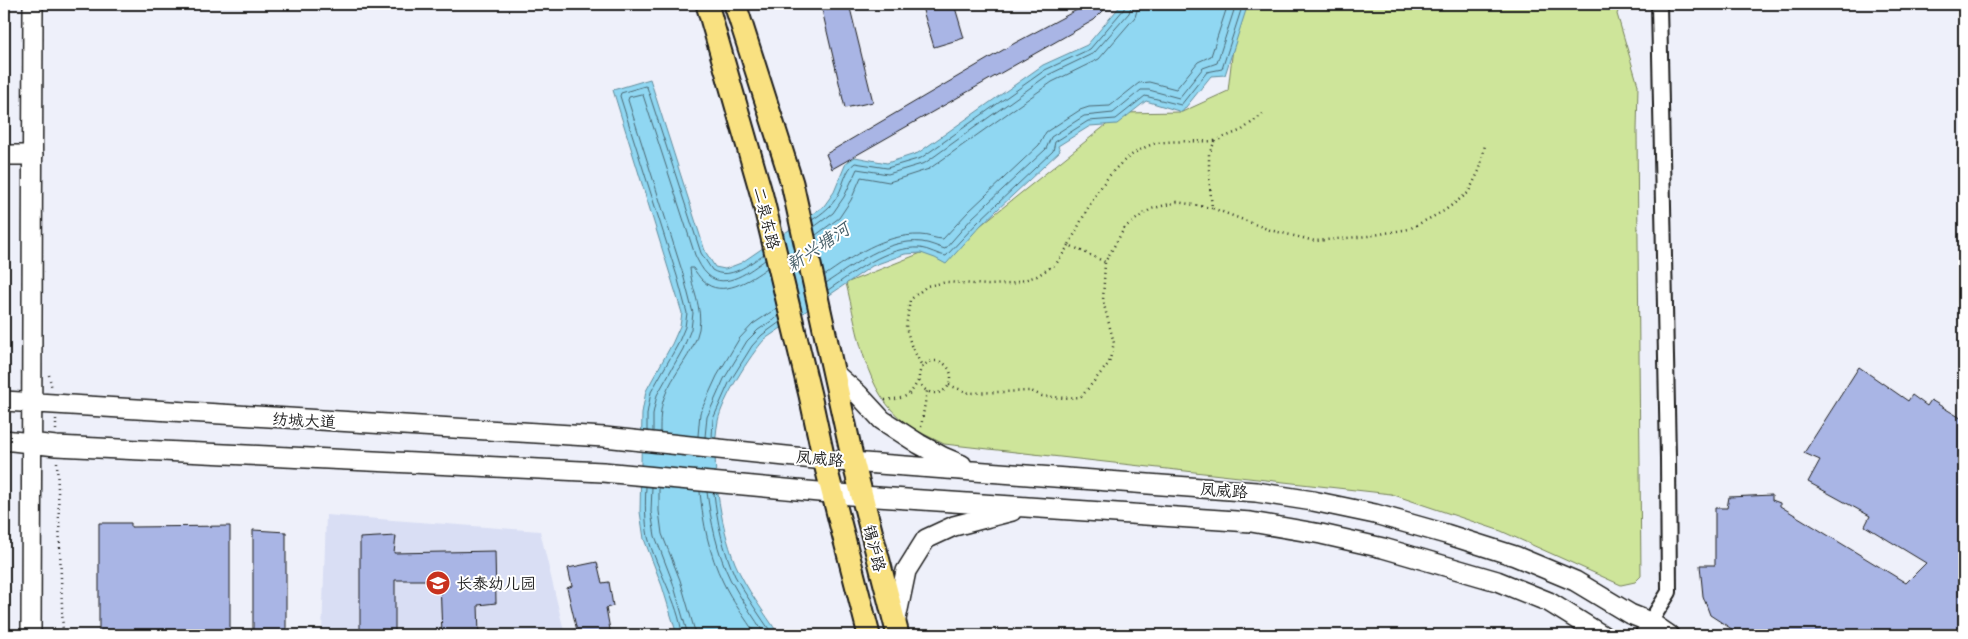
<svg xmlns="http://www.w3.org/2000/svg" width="1968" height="639" font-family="'Architects Daughter','LXGW WenKai TC',sans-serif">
  <rect width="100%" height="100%" fill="#eef0fa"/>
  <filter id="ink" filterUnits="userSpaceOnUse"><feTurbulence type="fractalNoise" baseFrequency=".02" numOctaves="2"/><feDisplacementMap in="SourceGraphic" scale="10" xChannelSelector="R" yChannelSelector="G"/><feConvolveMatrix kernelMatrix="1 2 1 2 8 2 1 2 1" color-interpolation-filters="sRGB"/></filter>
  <g filter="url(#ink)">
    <!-- built -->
    <path fill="#d9def4" d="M326,515L540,531L565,635H322Z"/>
    <!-- green -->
    <path fill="#cee59a" stroke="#75805b" d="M1238,4H1621L1617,14L1638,85L1637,131L1641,576L1635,582L1621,585L1501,531L1391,494L944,444C932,438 918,432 907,424C864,393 858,331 846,283L921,253L981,225L1121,113L1182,112L1228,91Z"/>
    <!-- water -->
    <path fill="#90d7f2" stroke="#628c9c" d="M1122,4H1248L1225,75L1211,76L1182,112L1146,101L1117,124L1090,126L1058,146L1060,151L981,225L946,264L935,258L921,253L905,254L872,266L765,339C750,355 722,400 718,421C710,462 720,525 735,563C746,589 764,612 779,635H677L662,586L644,539L640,512L642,413L646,391L672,344L680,326L682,313L613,90L650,79L705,251L715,267L725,269L741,263L824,206L834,192L846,163L855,157L887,163L918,153L1043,65L1087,45Z"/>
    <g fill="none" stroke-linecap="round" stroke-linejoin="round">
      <!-- shore -->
      <path stroke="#4a6772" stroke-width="1" d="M812,220C823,213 832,206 838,195C844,184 845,170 855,163L887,168L921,158L1045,70L1090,49L1124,9L1125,4
        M814,227L833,213L844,197L857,169L888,174L925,163L1048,75L1094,53L1129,13L1132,4
        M816,235L839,218L851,200L861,177L889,182L929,169L1052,82L1099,59L1135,17L1139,4
        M824,276C853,256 884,234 920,235C928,235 935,239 943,239L968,212L1039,145L1046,132L1080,110L1089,107L1110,106L1139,83L1149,82L1176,89L1198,62L1211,56L1228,4
        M826,283C854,265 887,238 922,242C930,243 938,247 945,249L973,217L1046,149L1051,137L1084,116L1113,113L1141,90H1149L1179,98L1203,68L1217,63L1236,4
        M828,290C855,272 886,246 920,248C929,249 938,255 946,256L978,222L1053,151L1055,142L1088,121L1116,119L1145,96L1181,105L1207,72L1222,69L1243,4
        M647,431V414L651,392L677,346L685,327L687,313L677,276L620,96L621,93L645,86L647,87L701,253L712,270C730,281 749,264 764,254
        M653,431V414L657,395L683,349L691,329L693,313L683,274L628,100L629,97L641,94L643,95L695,255C698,261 702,270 708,275C725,291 751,270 765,260
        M660,432C660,421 660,409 664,398C672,374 694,354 699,329C703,307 691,289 690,268H693C696,272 699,277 703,281C722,299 750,280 767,268
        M698,436L700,413L717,376L739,339L753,324L777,308
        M705,437L707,417L724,379L747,341L758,330L779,316
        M712,438L713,419L729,383L752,346L762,335L780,322
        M646,487C645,503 645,520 648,537C656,568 679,603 682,635
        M652,487L651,512L655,536L673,583L688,635
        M659,488V511L662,534L680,580L696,635
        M700,492C703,523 709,554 723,582C732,601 745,618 756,635
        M707,492C711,522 717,552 730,579C740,598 754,617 765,635
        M714,493C717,521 723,550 735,576C746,596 760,616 773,635"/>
    </g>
    <!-- building -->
    <path fill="#a9b5e5" stroke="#1c1c1c" d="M849,4L873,102L845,108L822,10Z
      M921,4H954L964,38L934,47Z
      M1088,4H1110L1094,20L832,169L826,154L1015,43Z
      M1859,367L1908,401L1912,395L1927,406L1931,400L1964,420V635H1741L1710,615L1703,596L1700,565H1715V508H1727L1729,497L1772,495V500L1780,503V506L1906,583L1926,563L1865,526L1870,516L1808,482L1820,460L1804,453Z
      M99,523H131V527L230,526V635H99Z
      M253,530L286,532V635H253Z
      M396,536L394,553L495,551L496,603L478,605L479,635H442L440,580H395V635H360V538Z
      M597,562L602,583L609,582L613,606L606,608L611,635H578L567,588L572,586L568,568Z"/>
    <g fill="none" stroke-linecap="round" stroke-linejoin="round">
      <defs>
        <path id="minor" d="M1642,635L1669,592L1668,458L1659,4"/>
        <path id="secondary" d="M4,155H33
          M834,373L858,394L882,420L919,444L943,457L962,465
          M4,401L604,437L824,460L1256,492L1313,501L1375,514L1446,534L1515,556L1575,581L1630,614L1650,622L1669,635
          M4,440L56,446L603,472L862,496L1251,522L1321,534L1383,548L1497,581L1549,602L1602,635
          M895,624L906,571L926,539L954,526L1012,511
          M31,635L33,4"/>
        <path id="primary" d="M707,4L762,196L810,395L824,460L869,635
          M735,4L792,183L853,461L898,635"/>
      </defs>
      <!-- minor casing -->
      <use href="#minor" stroke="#1c1c1c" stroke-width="18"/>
      <!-- secondary casing -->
      <use href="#secondary" stroke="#1c1c1c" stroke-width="22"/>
      <!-- primary casing -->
      <use href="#primary" stroke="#1c1c1c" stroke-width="25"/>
      <!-- path -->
      <path stroke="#1c1c1c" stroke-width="2.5" stroke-dasharray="1 4" stroke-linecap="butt" d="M1263,114L1242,130L1215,141L1209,154V176L1212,208L1270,230L1315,241L1368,236L1409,229L1444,211L1468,193L1480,169L1485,145
        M1212,208L1177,202L1151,209L1125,227L1105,262L1069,245C1089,206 1108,160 1153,144C1167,140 1199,142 1215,141
        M919 377a16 16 0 1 1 32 0a16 16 0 1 1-32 0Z
        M923,368L911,345L906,327L910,300L927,286L947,282L988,285L1011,284L1037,276L1056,264L1069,245
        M49,375L52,389
        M949,385L969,393L1031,391L1042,396L1064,398L1081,397L1109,363L1114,343L1103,301L1105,262
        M885,400C906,398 909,398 919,379
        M56,419V431
        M921,427L927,391
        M57,462L63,635"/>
      <!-- minor -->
      <use href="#minor" stroke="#fff" stroke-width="14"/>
      <!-- secondary -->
      <use href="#secondary" stroke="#fff" stroke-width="19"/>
      <!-- primary -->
      <use href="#primary" stroke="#f9e181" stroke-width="21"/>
    </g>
  </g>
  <!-- icons -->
  <defs>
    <symbol id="school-disc" viewBox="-11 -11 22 22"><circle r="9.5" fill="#c8321e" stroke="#fff"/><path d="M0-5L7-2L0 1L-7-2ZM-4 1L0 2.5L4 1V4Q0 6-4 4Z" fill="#fff"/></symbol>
  </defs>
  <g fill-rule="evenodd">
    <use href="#school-disc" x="424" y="569" width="28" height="28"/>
  </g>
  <g text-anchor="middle" stroke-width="4" stroke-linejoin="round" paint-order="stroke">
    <!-- street labels -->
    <g font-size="16" fill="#1c1c1c" stroke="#fff">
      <text transform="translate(767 218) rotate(76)" y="6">二泉东路</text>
      <text transform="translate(304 420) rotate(3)" y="6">纺城大道</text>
      <text transform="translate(820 458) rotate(5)" y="6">凤威路</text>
      <text transform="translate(1224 490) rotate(4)" y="6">凤威路</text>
      <text transform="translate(875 548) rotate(76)" y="6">锡沪路</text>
    </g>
    <!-- poi labels -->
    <g font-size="16" fill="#1c1c1c" stroke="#fff" text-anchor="start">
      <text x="456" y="589">长泰幼儿园</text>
    </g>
    <!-- water labels -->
    <g font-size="18" font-style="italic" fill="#455d67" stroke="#fff">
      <text transform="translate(818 247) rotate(-34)" y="6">新兴塘河</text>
    </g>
  </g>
  <!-- margin -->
  <rect width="1968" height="639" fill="none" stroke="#fff" stroke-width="20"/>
  <rect x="10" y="10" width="1948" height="619" fill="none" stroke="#1c1c1c" stroke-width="2" filter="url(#ink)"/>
</svg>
